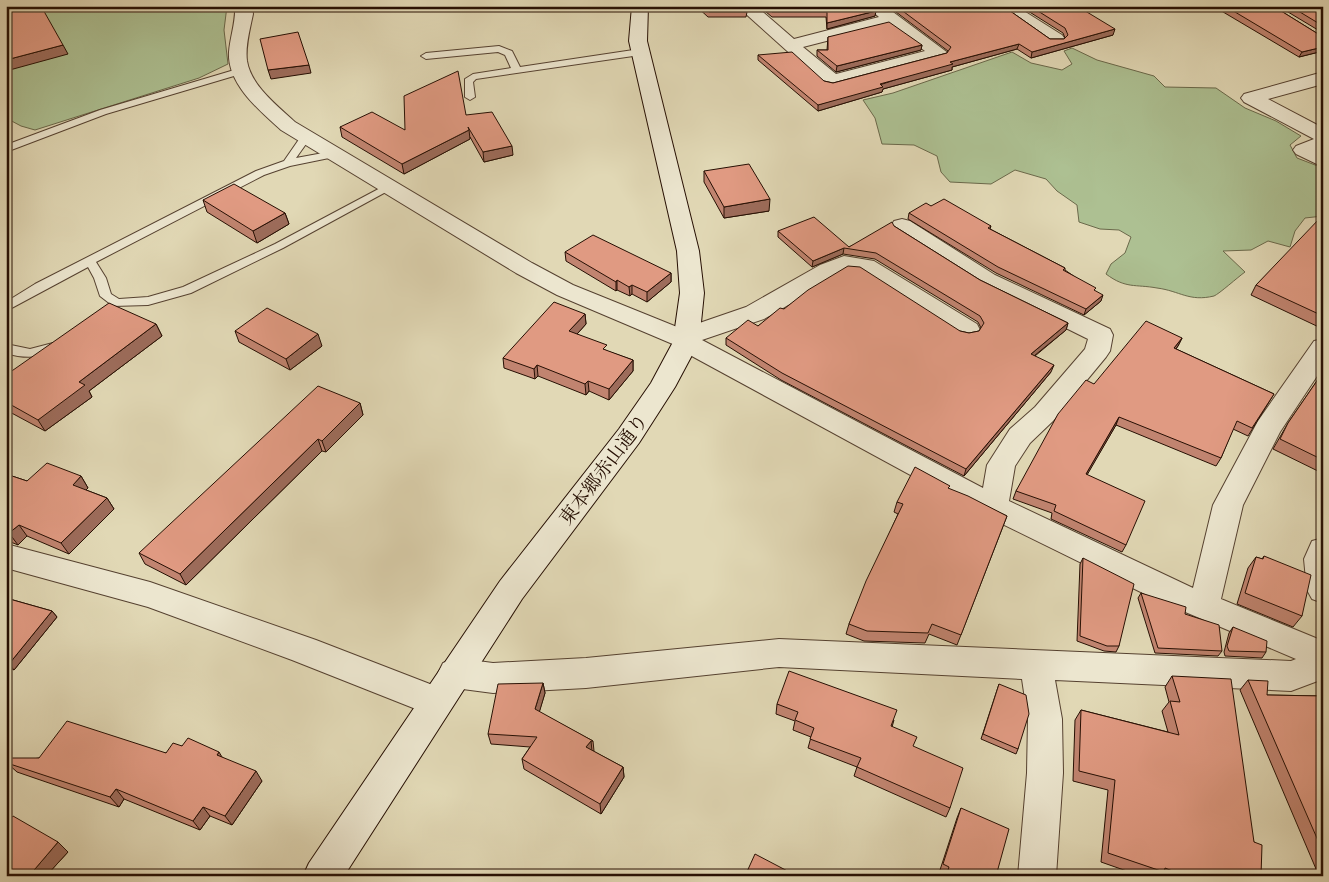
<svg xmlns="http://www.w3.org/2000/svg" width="1329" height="882" font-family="'EB Garamond','Noto Serif JP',serif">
  <rect width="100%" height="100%" fill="#e1d8b5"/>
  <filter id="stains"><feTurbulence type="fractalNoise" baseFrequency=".004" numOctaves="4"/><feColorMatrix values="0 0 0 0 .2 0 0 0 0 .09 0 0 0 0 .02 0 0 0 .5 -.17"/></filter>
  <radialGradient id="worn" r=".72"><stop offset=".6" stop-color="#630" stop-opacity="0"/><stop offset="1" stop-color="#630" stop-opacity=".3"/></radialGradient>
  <!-- green -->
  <path fill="#adc092" stroke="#6a684a" d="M6,6H227L224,30L228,64L199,78L35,130L21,126L6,118Z
    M1072,48L1097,60L1154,76L1165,87L1216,88L1245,108L1276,121L1301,136L1290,145L1297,158L1323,168V216L1305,218L1295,231L1290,247L1268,241L1251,250L1223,251L1245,272C1238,277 1219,294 1214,296C1189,302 1180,291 1157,288C1135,284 1126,289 1106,274L1111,264L1125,253L1131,237L1119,230L1100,229L1079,222L1077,205L1057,191L1046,179L1015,170L991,184L950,182L941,172L937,156L914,145L882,144L875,118L863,100L893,93L1012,52L1031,63L1062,70L1072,64L1064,51Z"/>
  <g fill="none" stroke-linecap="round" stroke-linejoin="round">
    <defs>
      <path id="lane" d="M499,46L512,51L520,67L640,49L645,52L640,55L476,79L473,82L475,97L470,100L465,97V79L473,74L511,68L505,55L498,52L426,59L421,56L426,53Z
        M241,68L246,71L244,73L106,114L6,152V145L100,110Z
        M306,134L311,137L296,158L334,151L339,154L334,157L290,166L264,175L96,262L106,278L111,294L119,299L148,297L183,287L275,244L386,185H394L395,187L283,248L191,293L148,305L113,306L100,296L94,278L88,267L6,311V302L35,284L256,171L284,161L302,135Z
        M53,343L57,344L59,347L57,350C40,358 25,359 6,353V344L30,349Z"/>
      <path id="street" d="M235,6H252L253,14C250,29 245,46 247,61C251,86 278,106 295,122L532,263L573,285L682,329L746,307L820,265L844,256L874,261L977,324L980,330L977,336L968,338L959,336L860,272L847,271L764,319L702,340L983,488L987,465L1010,429L1035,407L1085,349L1088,339L979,285L894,231L891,226L894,221L902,219L910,221L995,275L1110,329L1113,335L1110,351L1106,357L1053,421L1030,443L1015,466L1009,501L1193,588L1213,505L1258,421L1314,341L1323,339V367L1280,432L1243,505L1221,599L1323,641V679L1291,691L1055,680L1062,719L1063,773L1056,876H1018L1027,773L1028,719L1022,679L779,667L586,688L493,693L455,688L443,683L438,673L443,663L455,658L493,663L586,658L779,639L1291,661L1296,659L1157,600L984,515L677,348L675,345L557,295L516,273L281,130C260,111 227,84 229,52C230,37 236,22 235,6Z
        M737,6H756L794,39L879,17L866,6H885L948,53L945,57L832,87L825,85ZM889,25L925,51L836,74L803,47Z
        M996,6H1016L1062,35L1065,39L1062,43L1056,44L1050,43Z
        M1323,72V84L1268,99L1323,128V150L1320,151L1323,152V167L1296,154L1293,150L1296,146L1314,139L1244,102L1241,98L1244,94Z
        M1323,538V603L1312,599L1307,590L1304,559L1312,541Z
        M6,544L150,582L316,640L448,691L453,702L448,713L436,717L292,660L148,607L6,568Z"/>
      <path id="secondary" d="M632,6H648L647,41L699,251L704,293L699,342L675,387L639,443L522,599L344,876H303L309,863L500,581L619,429L651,383L673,342L680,293L677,251L629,41Z"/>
    </defs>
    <!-- lane casing -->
    <use href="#lane" stroke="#554130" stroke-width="2"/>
    <!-- street casing -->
    <use href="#street" stroke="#554130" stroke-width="2"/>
    <!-- secondary casing -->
    <use href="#secondary" stroke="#260f03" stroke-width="2"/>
    <!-- lane -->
    <use href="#lane" fill="#ece6cf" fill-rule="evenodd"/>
    <!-- street -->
    <use href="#street" fill="#ece6cf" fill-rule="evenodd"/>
    <!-- secondary -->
    <use href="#secondary" fill="#ece6cf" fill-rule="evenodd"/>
  </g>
  <!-- wall -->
  <path fill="#c18470" stroke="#260f03" d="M696,6H741L747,12L746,17H708Z
    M759,6H871L876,11L875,16L827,29L826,17H772Z
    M888,6H1003L1050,39H1064L1065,38L1063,33L1020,6H1083L1079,8L1113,35L1031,58L1017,49L952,67V70L883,89L882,92L818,111L758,60V55L824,81L833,83L947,53L948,51Z
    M1213,6H1273L1323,37V51L1299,57Z
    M1278,6H1323V33Z
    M828,37L922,45L921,50L836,72L817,56V50H827Z
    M466,115L513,155L484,162L470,137V139L404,174L342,137L340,127L405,130Z
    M704,171L769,211L724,218L704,182Z
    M203,200L285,213L289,224L257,243L207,212Z
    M931,206L991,226L990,229L1065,268V270L1095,291L1101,301L1084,315L996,273L908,219L909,213Z
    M1323,218V329L1251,295L1256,285Z
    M894,226L980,280L1068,323L1066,330L1035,356L1051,372L964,476L781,380L726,345V338L758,326L784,309L960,331L969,333L979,331L981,328L978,322L875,259L843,254L812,267L778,237V231L849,247Z
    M565,252L671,273V282L647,302L632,294L630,296L617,290L616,291L566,261Z
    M585,314L586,324L577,334L607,351L633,360V371L609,400L589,391L586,395L538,376L535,379L504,368L503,358Z
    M156,324L162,336L89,391L92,397L45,431L6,410V375Z
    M235,331L322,346L290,370L239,342Z
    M1182,338L1178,346L1176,349L1274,394L1248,436L1233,429L1221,458L1216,466L1116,425L1087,474L1126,545L1122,552L1051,519L1052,513L1013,499L1016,491L1094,384Z
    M1323,372V471L1322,473L1273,449L1288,423Z
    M360,403L363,415L326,452L322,451L186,585L145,564L139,553Z
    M6,474L27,481L81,476L88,488L86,490L107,498L114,509L69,554L27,536L18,545L6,540Z
    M949,489L1007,516L957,645L929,634L925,643L864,641L846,634L849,624L898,514L894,512L897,502Z
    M1264,556L1302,616L1293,627L1237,604L1248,568L1256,557L1262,559Z
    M1083,558L1119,646L1116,652L1104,651L1077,641L1080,564Z
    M1141,593L1185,614L1222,651L1218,656L1155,653L1138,598Z
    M6,598L52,611L57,617L14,670L12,669L6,675Z
    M1233,627L1266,652L1262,658L1225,656L1224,652L1229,633Z
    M1172,676L1254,842L1261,876H1141L1101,862L1108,790L1073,781L1075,720L1081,710L1168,732L1162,711L1169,702L1165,687Z
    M1248,680L1267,695L1323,696V876H1319L1240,690Z
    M543,683L545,693L539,712L593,741L594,751H593L623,767L624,777L601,814L524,769L522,759L530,747L491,744L488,734Z
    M999,684L1018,749L1016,754L981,739Z
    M777,704L894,720L892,727L913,747L950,808L946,817L854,776L857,767L808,748L811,737L793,730L795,721L776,714Z
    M182,746L223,758L262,781L232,825L210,816L200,830L124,799L119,807L17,772L7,763L39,758L166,753Z
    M961,808L996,876H944L939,873L957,818Z
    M6,824L58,842L68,852L46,876H11L6,873Z"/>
  <!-- shaded-wall -->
  <path fill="#9d6c5b" stroke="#260f03" d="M876,11L875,16L827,29V23Z
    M1115,29L1113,35L1031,58L1032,52Z
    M1019,44L1017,49L952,67V70L883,89L882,92L818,111V105L950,62Z
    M63,45L68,54L6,71V60Z
    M922,45L921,50L836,72L837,66Z
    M1323,47V51L1299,57L1302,52Z
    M309,65L311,73L271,79L268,70Z
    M469,130L470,139L404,174L402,164Z
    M512,146L513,155L484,162L483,152Z
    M770,199L769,211L724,218V207Z
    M285,213L289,224L257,243L253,231Z
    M844,248L843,254L812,267L813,261Z
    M671,273V282L647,302V292Z
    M617,280V290L616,291V282Z
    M632,285V294L630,296L629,287Z
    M1103,295L1101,301L1084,315L1086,309Z
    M585,314L586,324L570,342L569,331Z
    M1068,323L1066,330L1029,360L1031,354Z
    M156,324L162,336L89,391L92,397L45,431L38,420L79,382Z
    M318,334L322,346L290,370L286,359Z
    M1182,338L1178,346L1170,356L1174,348Z
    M633,360V371L609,400V389Z
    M537,365L538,376L535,379L534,369Z
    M1054,365L1051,372L964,476L966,469Z
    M588,381L589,391L586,395L585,384Z
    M360,403L363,415L326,452L322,441Z
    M1119,417L1116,425L1083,482L1086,474Z
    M318,439L322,451L186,585L180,574Z
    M81,476L88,488L80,496L73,485Z
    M107,498L114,509L69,554L61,543Z
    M19,525L27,536L18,545L9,533Z
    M52,611L57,617L14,670L9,664Z
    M6,663L12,669L6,675Z
    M543,683L545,693L537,720L535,709Z
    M591,741L592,751L586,747Z
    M219,752L225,762L217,755Z
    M623,767L624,777L601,814L600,804Z
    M256,771L262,781L232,825L225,816Z
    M116,789L124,799L119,807L110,797Z
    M203,807L210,816L200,830L193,821Z
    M58,842L68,852L46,876H29Z"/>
  <!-- building -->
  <path fill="#e09a82" stroke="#260f03" d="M39,6H41L63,45L6,60V13Z
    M703,6H741L747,12H709Z
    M765,6H871L876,11L827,23V12H772Z
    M896,6H1003L1050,39H1064L1068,35L1065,28L1030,6H1077L1115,29L1032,52L1019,44L950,62L953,64L880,84L883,87L818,105L758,55L792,52L824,81L833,83L947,53L951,47Z
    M1225,6H1273L1323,37V47L1302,52Z
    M1290,6H1323V26Z
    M889,22L922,45L837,66L817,50H828V37Z
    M298,32L309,65L268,70L260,39Z
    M458,71L466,115L492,112L512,146L483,152L468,127L469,130L402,164L340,127L372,112L405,130L404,96Z
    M749,164L770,199L724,207L704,171Z
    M234,184L285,213L253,231L203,200Z
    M944,199L991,226L988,228L1065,268L1063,270L1096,288L1094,290L1103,295L1086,309L998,267L909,213L926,203L931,206Z
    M814,217L849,247L892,222L894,226L980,280L1068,323L1031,354L1054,365L966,469L782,373L726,338L748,320L758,326L780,308L784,309L808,290L848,266L860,267L960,331L969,333L979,331L984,323L980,316L876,253L844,248L813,261L778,231Z
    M1321,217L1323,218V316L1256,285Z
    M593,235L671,273L647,292L632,285L629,287L617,280L616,282L565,252Z
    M554,302L585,314L569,331L607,345L603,349L633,360L609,389L588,381L585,384L537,365L534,369L503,358Z
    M109,303L156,324L79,382L85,385L38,420L6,402V375Z
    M267,308L318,334L286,359L235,331Z
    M1146,321L1182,338L1174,348L1274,394L1252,428L1237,421L1221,458L1119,417L1086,474L1145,501L1126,545L1054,511L1056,505L1016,491L1058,414L1086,380L1094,384Z
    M1323,372V460L1280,439L1288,423Z
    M318,386L360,403L322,441L318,439L180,574L139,553Z
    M47,463L81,476L73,485L107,498L61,543L19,525L9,533L6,532V474L27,481Z
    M915,467L950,486L948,488L968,496L1007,516L961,635L932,624L928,633L867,631L849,624L866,581L903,504L897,502Z
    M1264,556L1311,575L1302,616L1245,593L1256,557L1263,559Z
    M1083,558L1134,584L1119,646H1107L1080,636Z
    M1141,593L1186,607L1185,614L1219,625L1222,651L1158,648Z
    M6,598L52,611L9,664L6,663Z
    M1233,627L1267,641L1266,652L1229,651L1227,646Z
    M789,671L897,710L891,726L917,737L913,746L963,768L950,808L857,767L861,758L810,739L814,728L795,720L798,712L777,704Z
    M1172,676L1231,679L1254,842L1262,845L1261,876H1185L1165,868L1164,872L1108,853L1115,780L1079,771L1081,710L1179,735L1170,701L1180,702Z
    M1248,680L1268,681L1267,695L1323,696V852Z
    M543,683L535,709L593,741H591L586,747L623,767L600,804L522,759L537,737L488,734L498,684Z
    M999,684L1026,695L1029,714L1018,749L983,734Z
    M67,721L166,753L173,743L182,746L188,738L219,752L217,755L256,771L225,816L203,807L193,821L116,789L110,797L7,763L8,758H39Z
    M961,808L1009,829L996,876H946L949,867L943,864Z
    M13,816L58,842L29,876H15L6,870V824Z
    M755,854L797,876H745Z"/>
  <g text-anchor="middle" stroke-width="4" stroke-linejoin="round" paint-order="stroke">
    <!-- street labels -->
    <g font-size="19" fill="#260f03" stroke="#ece6cf">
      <text transform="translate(603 469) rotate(-53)" y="7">東本郷赤山通り</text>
    </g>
  </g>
  <!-- margin -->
  <rect width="1329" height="882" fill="none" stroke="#e1d8b5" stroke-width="25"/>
  <rect x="8" y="8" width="1314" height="867" fill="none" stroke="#260f03" stroke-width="2.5"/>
  <rect x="12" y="12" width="1304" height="857" fill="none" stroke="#260f03"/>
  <rect width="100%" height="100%" filter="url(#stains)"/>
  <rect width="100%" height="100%" fill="url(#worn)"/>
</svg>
